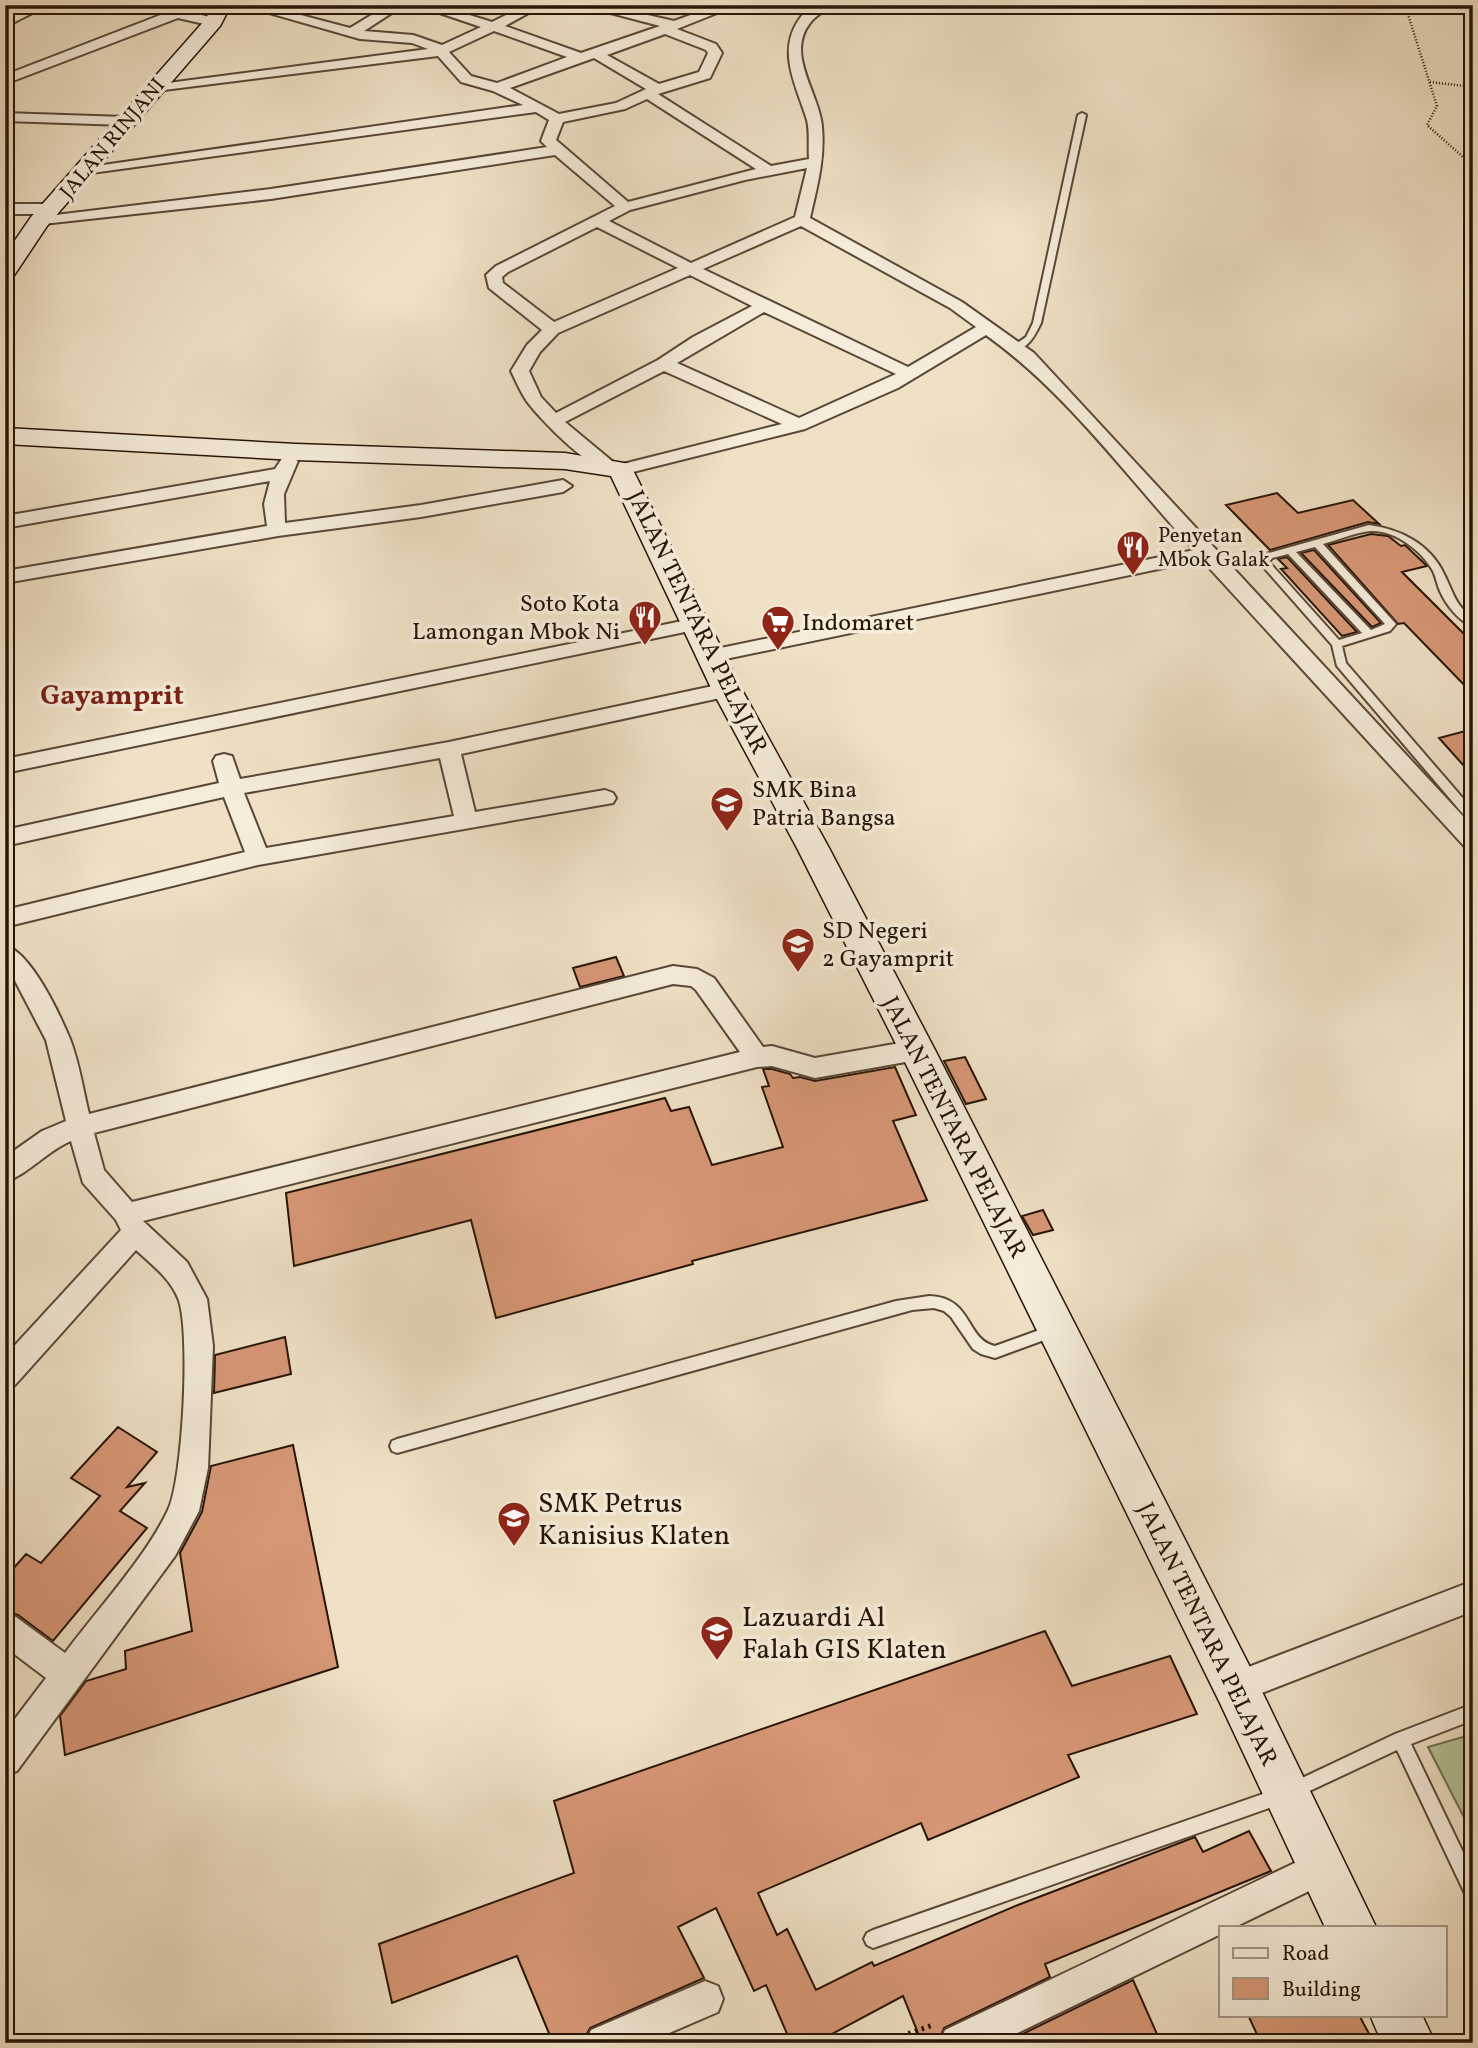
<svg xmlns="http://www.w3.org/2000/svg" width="1478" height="2048" font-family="Vollkorn,serif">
  <rect width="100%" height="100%" fill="#f0e1c6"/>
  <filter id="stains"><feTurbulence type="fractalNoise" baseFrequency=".00286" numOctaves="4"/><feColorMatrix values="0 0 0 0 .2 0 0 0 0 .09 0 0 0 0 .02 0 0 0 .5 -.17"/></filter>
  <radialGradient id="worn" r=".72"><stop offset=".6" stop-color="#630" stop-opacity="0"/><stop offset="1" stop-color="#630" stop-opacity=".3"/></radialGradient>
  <!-- green -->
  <path fill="#b5c398" stroke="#6e6c4f" stroke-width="2" d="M1473,1734V1835L1428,1747Z"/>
  <!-- building -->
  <path fill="#d79776" stroke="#271406" stroke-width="2" d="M1277,493L1298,513L1353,500L1379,524L1368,522L1270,550L1226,505Z
    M1371,534L1388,536L1401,546L1405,545L1427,566L1402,572L1473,643V694L1404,623L1398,624L1328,545Z
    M1314,550L1381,623L1372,627L1301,553Z
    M1287,557L1357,632L1342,636L1281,569L1287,568L1278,559Z
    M1473,729V776L1439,738Z
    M616,957L624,976L580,987L573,968Z
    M965,1057L986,1099L966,1104L944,1061Z
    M895,1067L916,1115L893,1121L927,1200L692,1261L693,1264L496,1318L471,1220L294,1266L286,1193L665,1098L671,1111L689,1107L712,1165L783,1147L762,1087L769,1086L763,1069H772L790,1074L793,1078L800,1077L815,1081Z
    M1043,1210L1053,1230L1033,1235L1022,1216Z
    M285,1337L291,1374L214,1393L215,1355Z
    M118,1427L157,1452L127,1487L145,1483L120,1511L147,1528L53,1641L18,1615L5,1611V1578L26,1554L41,1563L100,1496L71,1478Z
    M293,1445L338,1667L65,1755L60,1716L86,1681L126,1669L125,1651L192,1631L180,1553L202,1512L211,1466Z
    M1045,1631L1072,1686L1170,1656L1197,1714L1068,1755L1079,1777L928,1840L921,1823L758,1893L777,1935L787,1929L816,1990L872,1962L874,1966L1018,1905L1195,1837L1203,1852L1249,1831L1271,1871L1045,1964L1050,1977L944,2028L938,2043H922L903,1996L815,2043H791L766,1985L754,1991L716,1908L678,1927L704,1978L590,2028L585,2038L577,2043H553L517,1956L392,2003L379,1944L574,1873L554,1801Z
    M1133,1980L1161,2043H1004Z
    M1248,2015H1359L1374,2043H1261Z"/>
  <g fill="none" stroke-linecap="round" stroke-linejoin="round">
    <defs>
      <path id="lane" d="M1082,113L1086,115L1041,323C1035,335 1028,350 1013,350V346L1026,337L1033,323L1078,115Z
        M1369,525C1400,529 1430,544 1444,574C1454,594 1454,603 1473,619V627C1459,621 1446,605 1440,591C1437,585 1436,577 1433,571C1422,551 1395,530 1371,531C1356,532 1338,540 1323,544L1396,624L1390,631L1342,646L1346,663L1473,810V822L1469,821L1337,666L1332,645L1259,562L1266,554ZM1315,547L1385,624L1371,630L1296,552ZM1288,554L1362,633L1339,640L1269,562L1272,558Z
        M929,1296C973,1297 965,1339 995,1346L1053,1325L1058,1327L1060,1331L1058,1335L995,1358L981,1354L973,1349L951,1317L944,1311L934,1308L912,1310L397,1453L392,1451L390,1446L392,1441L397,1439L896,1301Z
        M1473,1704V1720L1411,1744L1473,1873V1900L1467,1898L1397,1750L1286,1802L873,1948L867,1945L864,1939L867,1933L873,1930L1283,1787L1395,1734Z"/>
      <path id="street" d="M31,5H48L5,27V18Z
        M135,5H159L218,19L220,22L213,26L178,18L5,84V75L163,14Z
        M241,5H263L350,28L388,5H404L364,31L413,35L442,45L481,27L416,5H437L492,22L526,5H543L505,26L581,53L660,26L580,5H604L674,21L718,5H737L677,29L716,44L722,53L710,78L658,94L771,166L809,159C808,147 810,132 807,120C797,87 777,53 798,21C806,8 816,5 830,5C824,12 815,16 810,23C785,55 820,94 822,127C825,159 817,187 810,218L962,302L1034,353L1473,827V849L1465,847L1202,560L711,662L704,661L701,656L704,651L711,650L1194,550C1127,477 1067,393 986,335L898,388L805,429L621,475L612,470L615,466L782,424L664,371L565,422L612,461L615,465L612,469C592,474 538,417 526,400C520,391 516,381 511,371L527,345L542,330L489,288L486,275L496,266L615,206L555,155L271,199L34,225L31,222L39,217L271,189L547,147L541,141L549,120L536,112L77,175L75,172L77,169L82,168L523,105L493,91L461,82L438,56L148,92V86L153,85L428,49L412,43L360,39ZM494,31L567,57L497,83L471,76L449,52ZM665,34L706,50L708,53L699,72L659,84L607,55ZM594,58L646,89L616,103L559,114L510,88ZM647,99L756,169L628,202L556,140L563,122L625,109ZM807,168L795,217L691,263L609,221L630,210L745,180ZM801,226L950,308L976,327L908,367L703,269ZM597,227L678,268L554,322L503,283L502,277L508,272ZM690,275L752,306L693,337L658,360L556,413L541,397L529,371L540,352L558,333ZM764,312L896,374L799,418L677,363Z
        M5,113L125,117L132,121L125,125L5,121Z
        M5,204H51L59,209L51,214H5Z
        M289,456L298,461L284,494L285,523L421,505L563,480L572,486L563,492L421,517L278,536L5,583V571L267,526L264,504L270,481L5,528V516L275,469L283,457Z
        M697,618L704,620L707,624L704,628L5,773V759Z
        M727,683L734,685L737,690L734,695L461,754L475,812L605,790L613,793L616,798L613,803L258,865L5,927V910L245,852L224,797L5,846V830L219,783L213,761L216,756L224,754L232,756L240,779L449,742ZM440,758L454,816L266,848L244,793Z
        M5,945C32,954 59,1013 70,1039C79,1062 83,1089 89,1114L673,966L697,969L714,978L763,1047L772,1046L815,1058L917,1040L926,1043L929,1050L926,1057L917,1060L815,1078L772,1066L757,1067L143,1221L187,1262L207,1299L213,1346L208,1468L199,1511L175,1556L17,1771L5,1775V1732L46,1678L5,1647V1613L16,1617L65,1653C97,1610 146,1557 168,1510C183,1480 191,1328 178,1298C169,1277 152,1265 136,1250L15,1385L5,1389V1356L121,1230L116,1220L83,1183L71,1141C47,1151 30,1173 5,1182V1157L42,1131L66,1121L46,1040L11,973L5,968ZM673,984L691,986L696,990L740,1052L132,1202L104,1170L94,1133Z
        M1473,1581V1611L1236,1703L1225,1698L1220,1687L1225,1676Z
        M1322,1850L1334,1855L1339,1867L1334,1879L1235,1927H1221V1934L997,2043H940L945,2030Z
        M705,1981L718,1986L723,1999L718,2012L646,2043H586L591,2030Z"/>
      <path id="secondary" d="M213,5H231L220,26L47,226L13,277L5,279V255L31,217L205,20Z
        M5,428L296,444L565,453L630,464L742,690L829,848L935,1050L1252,1671L1376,1927H1325L1220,1703L899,1050L797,848L712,690L611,476L565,469L296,460L5,444Z
        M1370,2015H1422L1435,2043H1382Z"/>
    </defs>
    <!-- lane casing -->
    <use href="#lane" stroke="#594736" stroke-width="4"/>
    <!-- street casing -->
    <use href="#street" stroke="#594736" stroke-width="4"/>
    <!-- secondary casing -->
    <use href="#secondary" stroke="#271406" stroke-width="3"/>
    <!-- path-far1 -->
    <path stroke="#271406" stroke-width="2.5" stroke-dasharray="1 2" stroke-linecap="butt" d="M1405,5L1437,106L1427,125L1473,166
      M1430,82L1473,87"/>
    <!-- path -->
    <path stroke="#271406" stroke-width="5" stroke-dasharray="2.5 4.5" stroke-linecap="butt" d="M882,2043L933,2025"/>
    <!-- lane -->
    <use href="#lane" fill="#f5ecda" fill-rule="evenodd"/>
    <!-- street -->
    <use href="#street" fill="#f5ecda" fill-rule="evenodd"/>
    <!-- secondary -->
    <use href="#secondary" fill="#f5ecda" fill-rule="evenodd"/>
  </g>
  <!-- icons -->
  <defs>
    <symbol id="restaurant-pin" viewBox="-11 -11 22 30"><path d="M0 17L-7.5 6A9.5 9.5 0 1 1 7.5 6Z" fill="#8f2418" stroke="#f5ecda"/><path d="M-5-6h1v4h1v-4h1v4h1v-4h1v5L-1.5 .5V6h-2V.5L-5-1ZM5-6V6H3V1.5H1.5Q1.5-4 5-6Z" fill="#fff"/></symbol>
    <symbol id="supermarket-pin" viewBox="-11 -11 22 30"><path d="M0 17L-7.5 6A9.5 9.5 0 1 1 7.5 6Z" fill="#8f2418" stroke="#f5ecda"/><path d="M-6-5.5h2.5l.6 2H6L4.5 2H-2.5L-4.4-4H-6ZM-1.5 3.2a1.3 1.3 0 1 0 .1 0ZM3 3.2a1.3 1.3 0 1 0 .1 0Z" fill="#fff"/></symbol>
    <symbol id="school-pin" viewBox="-11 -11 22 30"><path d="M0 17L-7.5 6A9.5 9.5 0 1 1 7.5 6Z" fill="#8f2418" stroke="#f5ecda"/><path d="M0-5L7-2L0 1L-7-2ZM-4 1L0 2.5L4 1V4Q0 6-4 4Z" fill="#fff"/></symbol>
  </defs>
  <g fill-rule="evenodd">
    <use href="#restaurant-pin" x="1114" y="528" width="38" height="52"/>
    <use href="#restaurant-pin" x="626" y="598" width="38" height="52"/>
    <use href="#supermarket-pin" x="759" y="603" width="38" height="52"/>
    <use href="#school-pin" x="708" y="784" width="38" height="52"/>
    <use href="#school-pin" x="779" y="925" width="38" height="52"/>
    <use href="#school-pin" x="495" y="1499" width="38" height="52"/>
    <use href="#school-pin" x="698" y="1613" width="38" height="52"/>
  </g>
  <g text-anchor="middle" stroke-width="7" stroke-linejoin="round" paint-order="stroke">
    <!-- far-street labels -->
    <g font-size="21" fill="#271406" stroke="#f5ecda">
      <text transform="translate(112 138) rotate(-50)" y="7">JALAN RINJANI</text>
    </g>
    <!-- far-poi labels -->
    <g font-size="21" fill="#271406" stroke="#f5ecda" text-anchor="start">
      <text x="1158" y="542">Penyetan<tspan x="1158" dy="24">Mbok Galak</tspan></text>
    </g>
    <!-- poi labels -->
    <g font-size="24" fill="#271406" stroke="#f5ecda" text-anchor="start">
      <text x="620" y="611" text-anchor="end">Soto Kota<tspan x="620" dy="28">Lamongan Mbok Ni</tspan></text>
      <text x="802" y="630">Indomaret</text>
      <text x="752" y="797">SMK Bina<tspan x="752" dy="28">Patria Bangsa</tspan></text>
      <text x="822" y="938">SD Negeri<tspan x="822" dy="28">2 Gayamprit</tspan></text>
    </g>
    <!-- street labels -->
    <g font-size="24" fill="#271406" stroke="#f5ecda">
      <text transform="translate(698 622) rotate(64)" y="8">JALAN TENTARA PELAJAR</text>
      <text transform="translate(955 1127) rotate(63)" y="8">JALAN TENTARA PELAJAR</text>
      <text transform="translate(1208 1634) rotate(64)" y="8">JALAN TENTARA PELAJAR</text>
    </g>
    <!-- quarter labels -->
    <g font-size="28" font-weight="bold" fill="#7a1f14" stroke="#f5ecda">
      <text x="112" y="704">Gayamprit</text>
    </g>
    <!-- near-poi labels -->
    <g font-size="28" fill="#271406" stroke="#f5ecda" text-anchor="start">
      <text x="538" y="1512">SMK Petrus<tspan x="538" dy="32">Kanisius Klaten</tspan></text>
      <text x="742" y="1626">Lazuardi Al<tspan x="742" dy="32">Falah GIS Klaten</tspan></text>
    </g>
  </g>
  <!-- margin -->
  <rect width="1478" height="2048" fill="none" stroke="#f0e1c6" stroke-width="28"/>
  <rect x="7" y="7" width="1464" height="2034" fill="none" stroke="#271406" stroke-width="3.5"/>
  <rect x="14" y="14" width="1450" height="2020" fill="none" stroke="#271406" stroke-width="2"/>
  <!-- legend -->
  <rect x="1219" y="1926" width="228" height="91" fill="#f5ecda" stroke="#a39685" stroke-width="2"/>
  <rect x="1233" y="1948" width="35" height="10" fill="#f5ecda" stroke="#a39685" stroke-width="2"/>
  <text x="1282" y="1960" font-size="21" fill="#271406">Road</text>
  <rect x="1233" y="1978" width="35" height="21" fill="#d79776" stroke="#a39685" stroke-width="2"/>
  <text x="1282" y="1996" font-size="21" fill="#271406">Building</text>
  <rect width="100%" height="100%" filter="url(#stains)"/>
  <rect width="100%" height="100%" fill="url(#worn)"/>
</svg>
